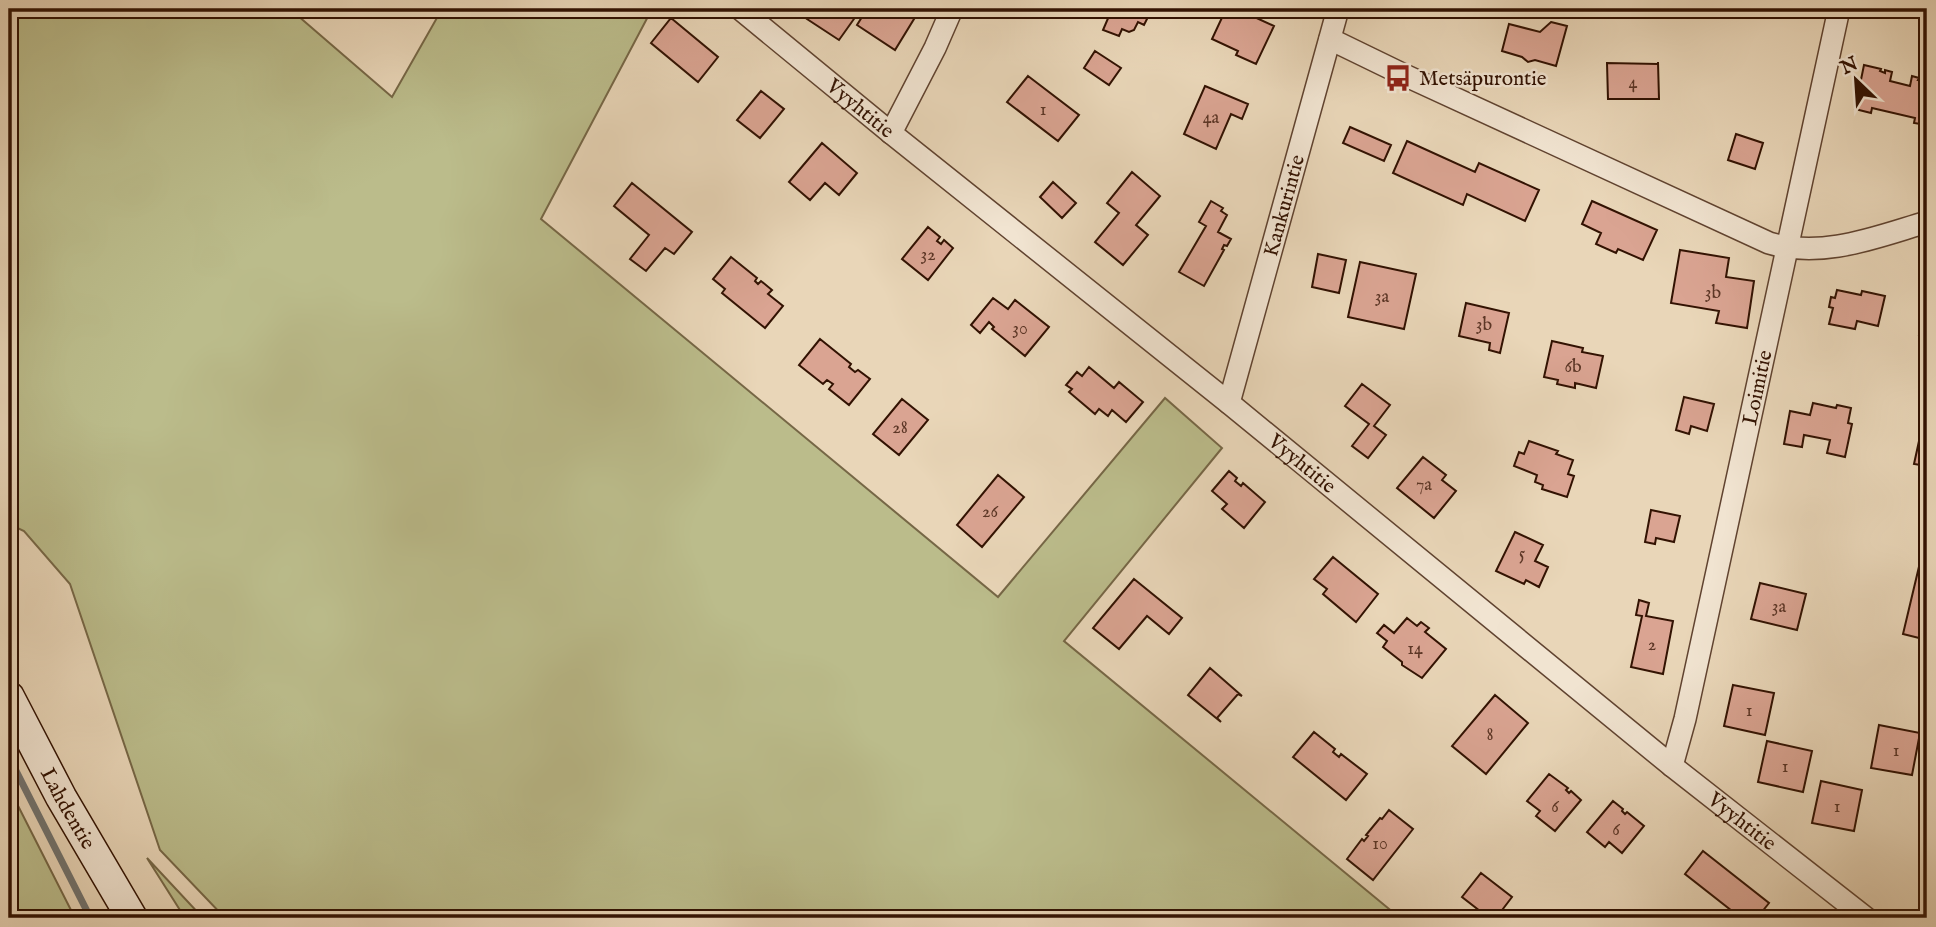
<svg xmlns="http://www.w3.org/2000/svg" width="1936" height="927" font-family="'IM FELL English',serif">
  <rect width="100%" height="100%" fill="#e9d6b8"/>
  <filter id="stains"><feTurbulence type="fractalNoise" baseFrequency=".00286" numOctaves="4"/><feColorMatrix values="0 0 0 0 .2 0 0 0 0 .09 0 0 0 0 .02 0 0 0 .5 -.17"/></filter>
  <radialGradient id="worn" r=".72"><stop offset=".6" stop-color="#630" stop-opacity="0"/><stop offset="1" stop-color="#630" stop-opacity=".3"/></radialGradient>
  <!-- green -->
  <path fill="#bbbc8b" stroke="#766746" stroke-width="2" d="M9,9H290L392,97L442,9H652L541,219L998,597L1165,398L1222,448L1064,641L1400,918H225L160,850L70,584L24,531L9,524Z
    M9,788L75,918H9Z
    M147,858L203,918H185Z"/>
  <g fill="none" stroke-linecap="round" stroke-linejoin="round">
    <!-- stream -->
    <path stroke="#727470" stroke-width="7" d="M9,757L89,915"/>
  </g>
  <!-- building -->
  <path fill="#daa492" stroke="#321202" stroke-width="2" d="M814,9H861L839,40L807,19Z
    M867,9H898L914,19L895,50L857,25Z
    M1112,9H1152L1144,25L1138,22L1134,30L1129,32L1122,29L1119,36L1103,30Z
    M1226,9H1237L1274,26L1256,64L1236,55L1238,51L1212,39Z
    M671,18L718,57L698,82L651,43Z
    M1551,22L1567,26L1556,66L1535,60L1528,62L1522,57L1502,51L1509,24L1540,32Z
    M1095,51L1121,68L1109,85L1084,68Z
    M1658,62L1659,99H1608L1607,63L1658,64Z
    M1864,65L1881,69L1880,71L1885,73V70L1892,72L1890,81L1910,86L1912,76L1919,78L1918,80H1927V125L1914,123L1915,118L1872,108L1871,113L1855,109Z
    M1028,76L1079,115L1058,141L1007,102Z
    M1205,86L1248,104L1242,119L1231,114L1216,149L1184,134Z
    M761,91L784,109L760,138L737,120Z
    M1350,127L1391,145L1384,161L1343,143Z
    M1736,134L1763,143L1755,169L1728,160Z
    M1407,141L1475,172L1479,163L1539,190L1525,221L1467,194L1463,205L1393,173Z
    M822,143L857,173L839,195L825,183L810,200L789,182Z
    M1132,172L1160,196L1136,225L1148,235L1123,265L1095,242L1119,213L1107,203Z
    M1053,182L1076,203L1062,218L1040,197Z
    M632,183L692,232L674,254L665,248L646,271L630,259L649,235L614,206Z
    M1211,201L1223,208L1221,211L1227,215L1218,232L1231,239L1227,246L1224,245L1222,249L1224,250L1204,286L1179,272L1206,226L1199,222Z
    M1592,201L1657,230L1643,260L1618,249L1616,253L1596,244L1601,233L1582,224Z
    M928,227L940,237L937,241L941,244L944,240L953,248L928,280L902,259Z
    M1680,250L1729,258L1726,277L1754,281L1747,328L1716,323L1719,311L1671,303Z
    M1318,254L1346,260L1339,293L1312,287Z
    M731,257L757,278L755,281L758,284L761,281L772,290L768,294L783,306L765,328L722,293L725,289L713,279Z
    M1360,262L1416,274L1404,329L1348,317Z
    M1927,288V337L1919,335L1922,320H1920Z
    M1837,290L1861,295L1862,291L1885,296L1878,326L1857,321L1855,329L1829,324L1833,308L1829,307L1831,297L1835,298Z
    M993,298L1008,309L1015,300L1049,327L1025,356L992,329L994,327L989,322L980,333L971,325Z
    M1466,303L1509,313L1500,353L1489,350L1490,343L1459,336Z
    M820,339L851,364L849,367L855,372L858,370L870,379L849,405L829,389L833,384L827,380L823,384L799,365Z
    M1552,341L1583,348L1582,352L1603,356L1596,388L1575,383V388L1557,384L1558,380L1544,377Z
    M1089,367L1114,388L1119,382L1143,402L1126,422L1112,410L1108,416L1099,409L1095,414L1069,392L1072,389L1066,385L1077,372L1082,376Z
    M1362,384L1390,405L1374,426L1386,435L1368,458L1352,446L1369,424L1345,406Z
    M1684,397L1714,404L1707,431L1691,426L1689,434L1676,430Z
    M902,399L928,420L899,455L873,434Z
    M1813,403L1836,408L1837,405L1851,408L1848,423L1852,424L1845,457L1827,453L1830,440L1804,435L1802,447L1784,444L1790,411L1810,415Z
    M1921,432L1927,433V466L1914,464Z
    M1529,441L1558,451L1556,454L1573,460L1568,474L1574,476L1567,497L1542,489L1543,485L1535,482L1537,475L1514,466L1519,452L1524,454Z
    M1423,457L1446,475L1442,480L1456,491L1434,518L1397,488Z
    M1229,471L1237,478L1235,481L1241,486L1243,483L1265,502L1244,528L1222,509L1227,504L1212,491Z
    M998,475L1024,497L982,547L957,525Z
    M1651,510L1680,516L1674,542L1656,538L1655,544L1645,542Z
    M1515,532L1543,545L1535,561L1548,567L1539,587L1526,580L1524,584L1496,571Z
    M1922,554L1927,555V640L1903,634Z
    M1333,557L1378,594L1356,622L1323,594L1327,589L1314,579Z
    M1134,579L1182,618L1169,634L1147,616L1119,649L1093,628Z
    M1760,583L1806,594L1797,630L1751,619Z
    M1639,600L1649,603L1646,616L1673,621L1663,674L1631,667L1642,616L1636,615Z
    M1407,618L1417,626L1421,622L1429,628L1425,632L1446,649L1422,678L1402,665V662L1383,647L1387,641L1377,633L1384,625L1394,633Z
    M1210,668L1242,696L1238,694L1217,718L1221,722L1188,695Z
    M1733,685L1774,693L1765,735L1724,726Z
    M1495,695L1528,723L1486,774L1452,746Z
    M1879,725L1920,733L1912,775L1871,768Z
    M1314,732L1335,749L1333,752L1339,757L1341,754L1367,774L1346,800L1293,757Z
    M1767,741L1812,751L1803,792L1758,782Z
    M1549,774L1568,788L1566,790L1569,793L1571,791L1581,800L1555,831L1536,816L1540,811L1527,801Z
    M1821,781L1862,790L1854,831L1812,823Z
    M1613,801L1623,809L1622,811L1625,814L1627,812L1644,826L1622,853L1609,842L1605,847L1587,832Z
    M1389,810L1413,829L1373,880L1347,859L1362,839L1364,841L1368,836L1366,835L1380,818L1382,819Z
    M1703,851L1769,903L1757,918H1741L1685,874Z
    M1481,873L1512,897L1496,918H1489L1462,897Z"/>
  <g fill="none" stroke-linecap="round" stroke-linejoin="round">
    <defs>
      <g id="minor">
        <path id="s1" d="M740,9L891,133L1229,403L1672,766L1866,918"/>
        <path d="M1330,39L1400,73L1769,243C1823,259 1876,237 1927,222"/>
        <path d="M891,133L935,48L952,9"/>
        <path id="s2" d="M1229,403L1338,9"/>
        <path id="s3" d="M1672,766L1685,719L1839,9"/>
      </g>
      <g id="secondary">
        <path id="s4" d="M9,697L61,797L132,918"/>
      </g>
    </defs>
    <!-- minor casing -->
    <use href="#minor" stroke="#604330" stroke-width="24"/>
    <!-- secondary casing -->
    <use href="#secondary" stroke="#321202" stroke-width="33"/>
    <!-- minor -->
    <use href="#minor" stroke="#f1e4d1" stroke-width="21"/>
    <!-- secondary -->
    <use href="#secondary" stroke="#f1e4d1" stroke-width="30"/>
  </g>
  <!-- icons -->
  <defs>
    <symbol id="bus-bare" viewBox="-9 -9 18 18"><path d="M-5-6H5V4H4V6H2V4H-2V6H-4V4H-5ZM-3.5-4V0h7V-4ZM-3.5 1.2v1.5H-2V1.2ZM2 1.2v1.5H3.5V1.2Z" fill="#8f2418" stroke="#f1e4d1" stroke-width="2.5" paint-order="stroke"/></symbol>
  </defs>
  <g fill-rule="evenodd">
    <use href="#bus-bare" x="1379" y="59" width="38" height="38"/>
  </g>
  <g text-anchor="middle" stroke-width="5" stroke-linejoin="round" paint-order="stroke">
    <!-- number labels -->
    <g font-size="18" fill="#5c3626">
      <text x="1633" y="88">4</text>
      <text x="1043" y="115">1</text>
      <text x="1211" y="123">4a</text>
      <text x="928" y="260">32</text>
      <text x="1713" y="298">3b</text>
      <text x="1382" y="302">3a</text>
      <text x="1484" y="330">3b</text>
      <text x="1020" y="334">30</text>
      <text x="1573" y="372">6b</text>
      <text x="900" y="433">28</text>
      <text x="1424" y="490">7a</text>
      <text x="990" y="517">26</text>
      <text x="1522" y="559">5</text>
      <text x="1779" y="612">3a</text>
      <text x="1652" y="650">2</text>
      <text x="1415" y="654">14</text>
      <text x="1749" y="716">1</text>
      <text x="1490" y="740">8</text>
      <text x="1896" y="756">1</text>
      <text x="1785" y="772">1</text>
      <text x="1555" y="812">6</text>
      <text x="1837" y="812">1</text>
      <text x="1616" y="835">6</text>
      <text x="1380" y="849">10</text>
    </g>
    <!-- poi labels -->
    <g font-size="21" fill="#321202" stroke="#f1e4d1" text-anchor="start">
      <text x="1419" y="85">Metsäpurontie</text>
    </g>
    <!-- street labels -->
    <g font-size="21" fill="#321202" stroke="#f1e4d1">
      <text dy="7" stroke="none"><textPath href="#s1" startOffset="156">Vyyhtitie</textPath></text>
      <text dy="7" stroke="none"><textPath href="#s2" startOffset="205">Kankurintie</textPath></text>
      <text dy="7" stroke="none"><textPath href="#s3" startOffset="388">Loimitie</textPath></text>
      <text dy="7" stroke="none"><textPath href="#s1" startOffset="723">Vyyhtitie</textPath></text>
      <text dy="7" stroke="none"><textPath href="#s4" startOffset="126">Lahdentie</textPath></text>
      <text dy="7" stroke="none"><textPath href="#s1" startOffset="1290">Vyyhtitie</textPath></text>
    </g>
  </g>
  <!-- margin -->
  <rect width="1936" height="927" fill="none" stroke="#e9d6b8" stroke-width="35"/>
  <rect x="10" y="10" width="1915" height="906" fill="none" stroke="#321202" stroke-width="3.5"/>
  <rect x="18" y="18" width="1901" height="892" fill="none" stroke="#321202" stroke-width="2"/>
  <!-- north arrow -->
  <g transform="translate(1856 80) rotate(335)" stroke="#f1e4d1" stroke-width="5" paint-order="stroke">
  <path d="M0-5L12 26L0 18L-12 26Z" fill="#321202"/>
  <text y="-10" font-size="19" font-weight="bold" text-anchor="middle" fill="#321202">N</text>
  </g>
  <rect width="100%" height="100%" filter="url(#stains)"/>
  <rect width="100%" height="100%" fill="url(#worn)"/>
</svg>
